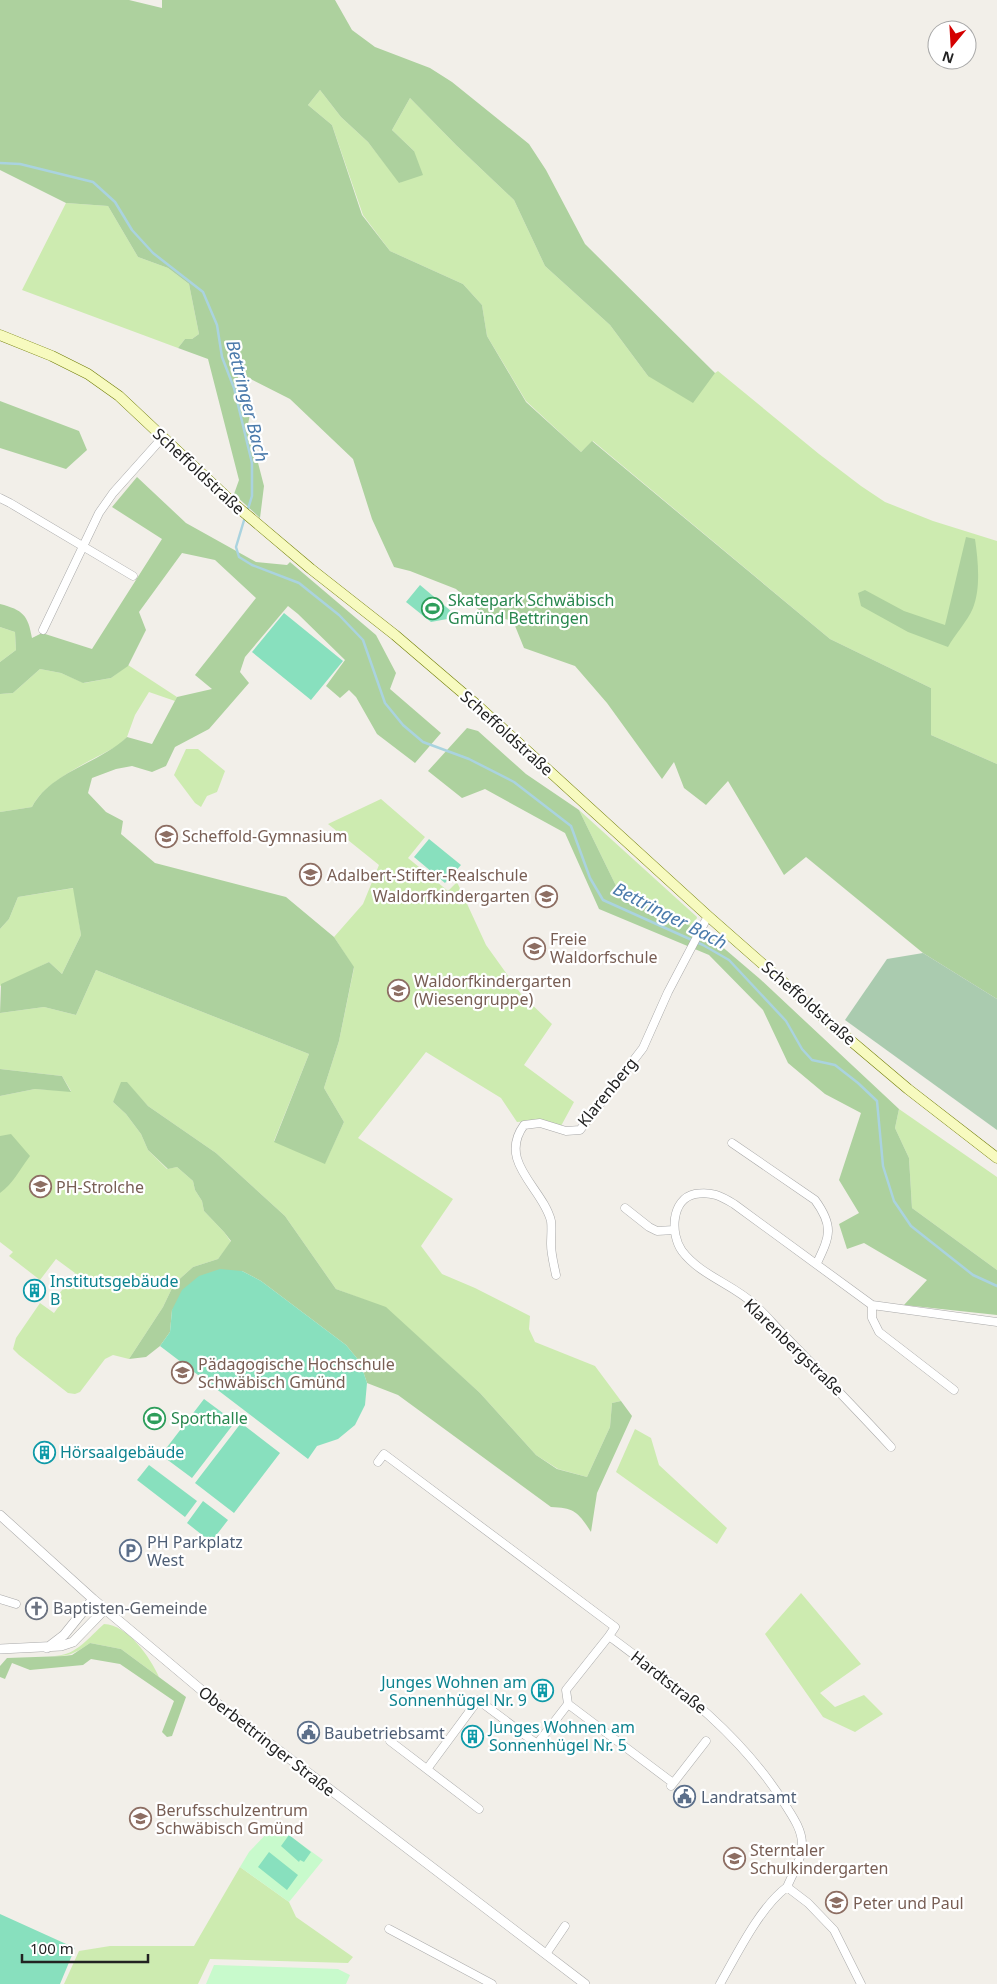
<svg xmlns="http://www.w3.org/2000/svg" width="997" height="1984" font-family="'Noto Sans',sans-serif">
  <rect width="100%" height="100%" fill="#f2efe9"/>
  <!-- grass -->
  <path fill="#cdebb0" d="M320,90L341,117L368,142L400,183L414,151L392,130L410,98L456,145L514,200L545,266L610,325L648,376L715,373L718,371L819,454L861,486L885,502L933,521L997,541V764L931,735V688L830,639L593,441L581,452L526,401L487,336L482,305L463,284L390,251L363,215L332,125L308,105Z
    M66,203L108,206L138,257L168,268L189,284L199,334L192,339H185L178,348L22,290Z
    M0,627L15,632L16,650L0,662Z
    M128,665L177,697L175,701L149,692L135,715L127,737L119,745C93,760 45,780 32,807L0,812V694L13,693L40,669L61,673L84,683L111,678Z
    M186,749H198L225,771L217,792L207,796L201,807L195,803L174,775Z
    M381,799L425,837L408,858L448,891L457,882L486,945L521,994L552,1024L524,1065L574,1102L561,1126L541,1120L517,1122L501,1098L426,1052L358,1138L453,1199L421,1246L442,1274L475,1288L530,1316L529,1329L535,1342L595,1366L621,1401L612,1403L610,1427L587,1477L558,1469L536,1455L480,1393L386,1308L336,1289L285,1216L216,1153L148,1106L126,1082L113,1102L126,1114L141,1134L148,1150L167,1169L177,1167L193,1181L195,1190L202,1201L204,1211L224,1232L231,1242L218,1259L193,1267L174,1284L163,1307L129,1359L113,1355L105,1359L80,1392L75,1394L68,1393L19,1355L13,1349L16,1338L40,1303L54,1313L62,1302L56,1298L75,1273L56,1259L40,1280L9,1256L13,1252L0,1242V1096L35,1089L71,1091L62,1076L0,1069V1013L44,1007L76,1015L96,970L309,1054L274,1141L325,1163L344,1122L324,1088L339,1041L354,968L334,937L363,904L379,865L328,824Z
    M579,810L697,917L694,928L620,894Z
    M74,888L81,935L62,974L49,962L0,986V929L9,919L18,897Z
    M899,1109L997,1177V1270L912,1208L909,1158L895,1128Z
    M635,1429L651,1438L659,1465L727,1528L717,1544L616,1472Z
    M801,1593L861,1664L820,1693L835,1707L864,1695L883,1714L855,1732L823,1717L765,1634Z
    M104,1624C128,1625 150,1657 159,1677L121,1649L90,1643C78,1651 70,1657 55,1656C77,1655 89,1637 104,1624Z
    M240,1867L289,1902L296,1917L353,1957L348,1963L210,1959L198,1984H64L79,1951L110,1946H194Z"/>
  <!-- forest -->
  <path fill="#add19e" d="M0,0H129L162,8V0H335L352,30L375,47L430,68L452,82L529,144L546,170L585,244L715,373L693,403L648,376L610,325L545,266L514,200L456,145L410,98L392,130L414,151L423,175L399,183L368,142L341,117L320,90L308,105L332,125L362,215L390,251L463,284L482,305L487,336L526,402L581,452L592,441L830,639L931,688V735L997,764V999L923,953L806,857L784,875L728,781L706,805L684,788L674,762L662,779L607,703L575,666L524,648L513,621L482,613L456,589L410,571L394,567L372,519L353,459L290,399L237,372L240,388L251,410L248,424L264,486L260,518L234,494L239,480L208,359L178,348L185,339H192L199,334L189,284L168,268L138,257L108,206L66,203L0,170Z
    M0,401L79,431L87,450L66,469L0,448Z
    M137,477L186,523L256,562L287,565L290,562L376,635L396,673L390,689L441,733L415,763L377,734L356,697L349,690L340,698L326,686L345,660L298,614L288,606L245,657L240,672L249,683L209,729L175,747L166,766L152,772L132,766L116,769L92,778L88,793L106,812L123,821L121,834L155,863L286,897L334,937L354,967L339,1041L324,1088L344,1122L325,1164L274,1142L309,1054L96,970L76,1015L44,1007L0,1013L1,984L49,962L62,974L81,935L73,888L18,897L9,919L0,929V812L32,807C50,772 100,763 127,737L152,744L177,697L212,689L195,675L256,598L215,560L182,553L139,612L146,630L128,666L111,678L83,683L61,673L40,669L13,693L0,694V662L16,650L15,632L0,627V604C23,610 28,615 32,638L42,633L92,649L162,539L112,507Z
    M966,537L975,539C978,560 981,588 973,608C967,622 955,634 948,647L908,632L861,606L858,593L865,590L904,611L945,625Z
    M467,728L478,731L526,774L579,810L620,894L706,933L760,979L899,1109L895,1128L909,1158L912,1208L997,1270V1315L904,1305L927,1280L864,1243L847,1249L839,1224L859,1213L839,1180L861,1113L825,1094L788,1063L763,1010L709,955L599,909L565,833L485,789L462,798L428,771Z
    M0,1069L62,1076L71,1092L35,1089L0,1096Z
    M121,1082H127L148,1106L216,1153L285,1216L336,1289L386,1307L480,1393L536,1455L557,1469L587,1477L610,1427L612,1403L621,1401L632,1416L597,1493L591,1532C578,1512 575,1508 551,1507L398,1395L367,1383L360,1362L346,1345L261,1281L242,1271L172,1310L170,1332L160,1346L146,1357L129,1359L163,1307L174,1284L193,1267L218,1259L231,1241L224,1232L204,1211L202,1201L195,1190L193,1181L177,1167L168,1169L148,1150L141,1134L126,1114L113,1102Z
    M11,1134L30,1156C20,1169 13,1184 0,1193V1136Z
    M90,1643L121,1649L186,1697L172,1736L167,1737L162,1732L174,1701L120,1664L91,1659L83,1665L30,1670L12,1663L5,1679L0,1677V1666L7,1658L64,1656L72,1655Z"/>
  <!-- cemetery -->
  <path fill="#aacbaf" d="M923,953L997,999V1130L845,1020L887,959Z"/>
  <!-- park -->
  <path fill="#c8facc" d="M275,1825L323,1860L289,1902L240,1867L249,1852Z
    M214,1965L338,1969L350,1975L346,1984H206Z"/>
  <!-- pitch -->
  <path fill="#88e0be" d="M420,585L458,617L431,622L406,602Z
    M284,613L343,661L311,700L252,652Z
    M429,839L461,865L445,883L414,857Z
    M220,1269L242,1271L261,1281L346,1345L360,1362L367,1383L365,1405L355,1425L338,1439L317,1446L308,1459L160,1346L170,1332L172,1310L182,1290L199,1276Z
    M204,1399L235,1422L192,1478L161,1455Z
    M241,1423L280,1453L234,1513L195,1483Z
    M149,1465L197,1501L185,1517L137,1480Z
    M203,1501L228,1520L211,1542L187,1523Z
    M289,1835L311,1852L304,1862L300,1860L299,1862L281,1846Z
    M269,1852L298,1875L287,1890L258,1867Z
    M0,1914L75,1948L60,1984H0Z"/>
  <g fill="none" stroke-linecap="round" stroke-linejoin="round">
    <!-- stream -->
    <path stroke="#aad3df" stroke-width="2.5" d="M0,163L20,164L93,182L115,202L132,230L153,253L203,292L217,325L222,357L234,388L252,463V496L247,512
      M245,517L236,547L239,557L252,565L299,583L339,615L363,640L385,703L403,725L423,742L469,759L514,782L571,826L590,878L603,900L703,945L729,960L786,1021L802,1049L812,1060L835,1065L858,1083L877,1101L883,1166L894,1201L911,1226L973,1275L997,1286"/>
    <defs>
      <path id="minor" d="M0,498L10,503L133,576
        M43,630L99,513L113,493L163,437
        M732,1143L815,1200C834,1226 830,1236 817,1263
        M625,1208L649,1227L657,1231L674,1230
        M556,1275C554,1265 551,1254 551,1244C551,1237 552,1228 551,1221C543,1188 497,1162 524,1125L540,1123L566,1131L580,1130L643,1048L668,992L708,916
        M872,1305V1318L879,1332L954,1390
        M891,1447C856,1409 820,1372 784,1335C774,1325 765,1314 755,1305C733,1284 701,1276 682,1251C670,1234 671,1199 695,1194C711,1191 721,1196 734,1204L872,1305L997,1322
        M378,1462L384,1454L615,1627L609,1636C676,1686 741,1733 786,1806C793,1817 802,1830 802,1844C802,1859 793,1873 787,1887L808,1903L834,1930L861,1984
        M0,1599L16,1604
        M568,1704L673,1783
        M390,1741L479,1809
        M427,1769L478,1700L537,1744L568,1704L566,1690L609,1636
        M671,1786L706,1741
        M389,1929L492,1984
        M546,1954L565,1926
        M720,1984C737,1954 760,1907 787,1887"/>
      <path id="tertiary" d="M0,1515L93,1599L218,1704L585,1984
        M47,1648L64,1635L93,1599
        M0,1649L61,1646L73,1642L105,1609"/>
      <path id="secondary" d="M0,335L52,356L88,374L119,396L234,504L311,569L395,635L478,706L708,916L824,1018L908,1089L997,1158"/>
    </defs>
    <!-- minor casing -->
    <use href="#minor" stroke="#a9a9a9" stroke-width="9"/>
    <!-- tertiary casing -->
    <use href="#tertiary" stroke="#a9a9a9" stroke-width="10"/>
    <!-- secondary casing -->
    <use href="#secondary" stroke="#707d05" stroke-width="11"/>
    <!-- minor -->
    <use href="#minor" stroke="#fff" stroke-width="8"/>
    <!-- tertiary -->
    <use href="#tertiary" stroke="#fff" stroke-width="9"/>
    <!-- secondary -->
    <use href="#secondary" stroke="#f7fabf" stroke-width="10"/>
  </g>
  <!-- icons -->
  <defs>
    <symbol id="stadium-ring" viewBox="-11 -11 22 22"><circle r="9.5" fill="#fff" stroke="#2e9e5b" stroke-width="1.5"/><path d="M0-5a6.5 5 0 1 0 0 10a6.5 5 0 1 0 0-10ZM-3.5-1.8h7v3.6h-7Z" fill="#2e9e5b"/></symbol>
    <symbol id="school-ring" viewBox="-11 -11 22 22"><circle r="9.5" fill="#fff" stroke="#8d6e63" stroke-width="1.5"/><path d="M0-5L7-2L0 1L-7-2ZM-4 1L0 2.5L4 1V4Q0 6-4 4Z" fill="#8d6e63"/></symbol>
    <symbol id="building-ring" viewBox="-11 -11 22 22"><circle r="9.5" fill="#fff" stroke="#0f9aa8" stroke-width="1.5"/><path d="M-4-6H4V6H1V3H-1V6H-4ZM-2.5-4.3h1.7v1.8h-1.7ZM.8-4.3h1.7v1.8H.8ZM-2.5-1h1.7V.8h-1.7ZM.8-1h1.7V.8H.8Z" fill="#0f9aa8"/></symbol>
    <symbol id="university-ring" viewBox="-11 -11 22 22"><circle r="9.5" fill="#fff" stroke="#8d6e63" stroke-width="1.5"/><path d="M0-5L7-2L0 1L-7-2ZM-4 1L0 2.5L4 1V4Q0 6-4 4Z" fill="#8d6e63"/></symbol>
    <symbol id="parking-ring" viewBox="-11 -11 22 22"><circle r="9.5" fill="#fff" stroke="#5c6f8a" stroke-width="1.5"/><path d="M-3.5-5.5H1a3.5 3.5 0 0 1 0 7H-1V5.5H-3.5ZM-1-3.4V-.6H.8a1.4 1.4 0 0 0 0-2.8Z" fill="#5c6f8a"/></symbol>
    <symbol id="church-ring" viewBox="-11 -11 22 22"><circle r="9.5" fill="#fff" stroke="#6b7280" stroke-width="1.5"/><path d="M-1.2-6h2.4v3.5h3.3v2.4h-3.3V6h-2.4V-.1h-3.3v-2.4h3.3Z" fill="#6b7280"/></symbol>
    <symbol id="civic-ring" viewBox="-11 -11 22 22"><circle r="9.5" fill="#fff" stroke="#5c6f8a" stroke-width="1.5"/><path d="M-.6-6.5H3V-4.5H.6V-3L4-1V1h2V6H-6V1h2V-1L-.6-3ZM-1.2 2.5V6h2.4V2.5Z" fill="#5c6f8a"/></symbol>
  </defs>
  <g fill-rule="evenodd">
    <use href="#stadium-ring" x="420" y="596" width="25" height="25"/>
    <use href="#school-ring" x="154" y="824" width="25" height="25"/>
    <use href="#school-ring" x="298" y="862" width="25" height="25"/>
    <use href="#school-ring" x="534" y="884" width="25" height="25"/>
    <use href="#school-ring" x="522" y="936" width="25" height="25"/>
    <use href="#school-ring" x="386" y="978" width="25" height="25"/>
    <use href="#school-ring" x="28" y="1174" width="25" height="25"/>
    <use href="#building-ring" x="22" y="1278" width="25" height="25"/>
    <use href="#university-ring" x="170" y="1360" width="25" height="25"/>
    <use href="#stadium-ring" x="142" y="1406" width="25" height="25"/>
    <use href="#building-ring" x="32" y="1440" width="25" height="25"/>
    <use href="#parking-ring" x="118" y="1538" width="25" height="25"/>
    <use href="#church-ring" x="24" y="1596" width="25" height="25"/>
    <use href="#building-ring" x="530" y="1678" width="25" height="25"/>
    <use href="#civic-ring" x="296" y="1720" width="25" height="25"/>
    <use href="#building-ring" x="460" y="1724" width="25" height="25"/>
    <use href="#civic-ring" x="672" y="1784" width="25" height="25"/>
    <use href="#school-ring" x="128" y="1806" width="25" height="25"/>
    <use href="#school-ring" x="722" y="1846" width="25" height="25"/>
    <use href="#school-ring" x="824" y="1890" width="25" height="25"/>
  </g>
  <g text-anchor="middle" stroke-width="4.5" stroke-linejoin="round" paint-order="stroke">
    <!-- street labels -->
    <g font-size="16" fill="#222" stroke="#fff">
      <text transform="translate(199 471) rotate(43)" y="6">Scheffoldstraße</text>
      <text transform="translate(507 733) rotate(42)" y="6">Scheffoldstraße</text>
      <text transform="translate(809 1003) rotate(41)" y="6">Scheffoldstraße</text>
      <text transform="translate(607 1092) rotate(-51)" y="6">Klarenberg</text>
      <text transform="translate(794 1347) rotate(44)" y="6">Klarenbergstraße</text>
      <text transform="translate(669 1682) rotate(38)" y="6">Hardtstraße</text>
      <text transform="translate(267 1741) rotate(38)" y="6">Oberbettringer Straße</text>
    </g>
    <!-- leisure labels -->
    <g font-size="16" fill="#27864d" stroke="#fff" text-anchor="start">
      <text x="448" y="606">Skatepark Schwäbisch<tspan x="448" dy="18">Gmünd Bettringen</tspan></text>
      <text x="171" y="1424">Sporthalle</text>
    </g>
    <!-- education labels -->
    <g font-size="16" fill="#785e54" stroke="#fff" text-anchor="start">
      <text x="182" y="842">Scheffold-Gymnasium</text>
      <text x="327" y="881">Adalbert-Stifter-Realschule</text>
      <text x="530" y="902" text-anchor="end">Waldorfkindergarten</text>
      <text x="550" y="945">Freie<tspan x="550" dy="18">Waldorfschule</tspan></text>
      <text x="414" y="987">Waldorfkindergarten<tspan x="414" dy="18">(Wiesengruppe)</tspan></text>
      <text x="56" y="1193">PH-Strolche</text>
      <text x="198" y="1370">Pädagogische Hochschule<tspan x="198" dy="18">Schwäbisch Gmünd</tspan></text>
      <text x="156" y="1816">Berufsschulzentrum<tspan x="156" dy="18">Schwäbisch Gmünd</tspan></text>
      <text x="750" y="1856">Sterntaler<tspan x="750" dy="18">Schulkindergarten</tspan></text>
      <text x="853" y="1909">Peter und Paul</text>
    </g>
    <!-- culture labels -->
    <g font-size="16" fill="#0d838f" stroke="#fff" text-anchor="start">
      <text x="50" y="1287">Institutsgebäude<tspan x="50" dy="18">B</tspan></text>
      <text x="60" y="1458">Hörsaalgebäude</text>
      <text x="527" y="1688" text-anchor="end">Junges Wohnen am<tspan x="527" dy="18">Sonnenhügel Nr. 9</tspan></text>
      <text x="489" y="1733">Junges Wohnen am<tspan x="489" dy="18">Sonnenhügel Nr. 5</tspan></text>
    </g>
    <!-- service labels -->
    <g font-size="16" fill="#4e5e75" stroke="#fff" text-anchor="start">
      <text x="147" y="1548">PH Parkplatz<tspan x="147" dy="18">West</tspan></text>
      <text x="324" y="1739">Baubetriebsamt</text>
      <text x="701" y="1803">Landratsamt</text>
    </g>
    <!-- worship labels -->
    <g font-size="16" fill="#5b616d" stroke="#fff" text-anchor="start">
      <text x="53" y="1614">Baptisten-Gemeinde</text>
    </g>
    <!-- water labels -->
    <g font-size="18" font-style="italic" fill="#4a7aab" stroke="#fff">
      <text transform="translate(247 401) rotate(76)" y="6">Bettringer Bach</text>
      <text transform="translate(670 916) rotate(27)" y="6">Bettringer Bach</text>
    </g>
  </g>
  <!-- north arrow -->
  <g transform="translate(952 45) rotate(198)"><circle r="24" fill="#ffffff" stroke="#a7a7a7"/>
  <path d="M0-4L9 19L0 12L-9 19Z" fill="#d40000"/>
  <text y="-8" font-size="14" font-weight="bold" text-anchor="middle" fill="#222222">N</text>
  </g>
  <!-- scale -->
  <path d="M22 1954v8h126v-8" fill="none" stroke="#222222" stroke-width="2.5"/>
  <text x="30" y="1954" font-size="15" fill="#222222" stroke="#ffffff" stroke-width="4" paint-order="stroke">100 m</text>
</svg>
